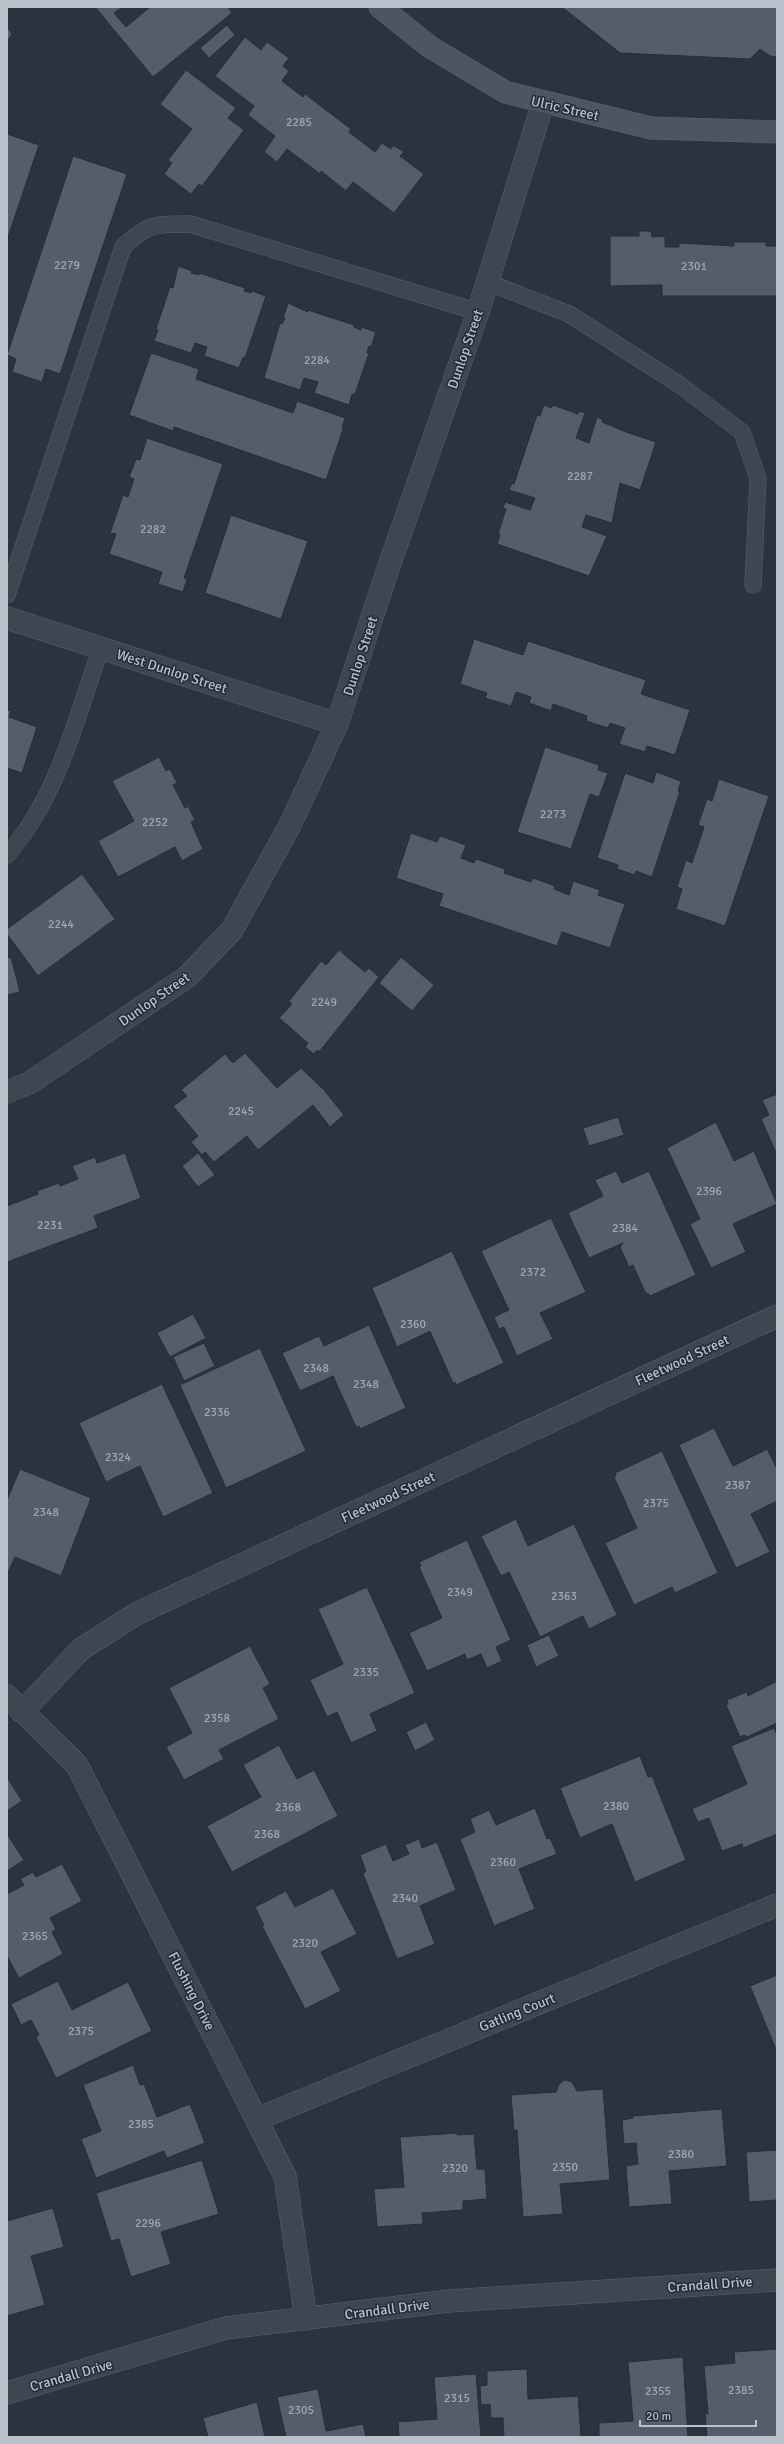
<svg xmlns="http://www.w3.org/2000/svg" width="784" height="2444" font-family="Signika,sans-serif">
  <rect width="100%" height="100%" fill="#2a3441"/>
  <!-- building -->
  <path fill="#545d6b" stroke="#252d38" d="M95,7H122L114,13L126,27L150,7H228L232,13L153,77Z
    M562,7H777V57L770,56L760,49L750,59L620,53Z
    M227,25L235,35L209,58L200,48Z
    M7,27L12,34L7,42Z
    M245,37L261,50L267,42L289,58L283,66L289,71L282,81L303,97L305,94L351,129L349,132L375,152L382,143L391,149L393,145L404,152L400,156L424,174L394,213L353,182L346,191L321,171L320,174L287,149L277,162L264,152L275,136L248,115L254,106L215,76Z
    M186,70L236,108L228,118L244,130L202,186L199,184L191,194L164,174L172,163L168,160L192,129L160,104Z
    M7,134L39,145L7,240Z
    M73,156L127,174L60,374L46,369L42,382L12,372L16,359L7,355Z
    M639,231H651L652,237L665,236V247H679V243L734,246L733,242H766V246H777V296H662V285L610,286V236H639Z
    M178,266L192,271L191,273L199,275V273L245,288L244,291L251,293L252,291L266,296L245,358L243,357L239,368L204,356L207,347L195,343L191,353L154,341L158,330L156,329L170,287L173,288Z
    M288,303L308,312V310L354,325V327L361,330V327L376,332L371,347L369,346L367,353H369L355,394H352L349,405L314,393L318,382L304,378L300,390L264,378L280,323L282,324L285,318H283Z
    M151,353L199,369L196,379L293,413L297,401L345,418L342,428L343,429L326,480L174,427L173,431L129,415Z
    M544,405L551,408L553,405L578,414L579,411L585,413L576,438L589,443L597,417L603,420L602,422L626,432L656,442L640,490L620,483L612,523L586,515L582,527L607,536L589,576L497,544L500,535L498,534L506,509L503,508L505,502L530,510L535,498L509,490L512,483L514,484L537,415L540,416Z
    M147,438L223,464L184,578L187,579L183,592L158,584L162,572L109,554L116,534L110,533L123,495L128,497L134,479L129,477L136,459L140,460Z
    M231,515L308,541L281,619L205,593Z
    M474,639L523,655L528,641L646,680L641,694L690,710L675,755L647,746L645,752L619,744L625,728L610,723L608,728L586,721L587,716L553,704L551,711L529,703L531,697L516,692L511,706L485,698L487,693L460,684Z
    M7,710L11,711L9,717L37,727L22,773L7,768Z
    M545,747L599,765L598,770L608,773L599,797L590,794L571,849L517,832Z
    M159,757L166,771L170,769L177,783L173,785L185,808L188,806L195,820L191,822L203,849L182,861L175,847L118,877L98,841L134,821L112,781Z
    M656,772L681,781L678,791H680L652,877L636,871L635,875L617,869L618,865L597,858L625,773L653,783Z
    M719,779L769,796L725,926L676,909L682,889L677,887L686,860L692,863L704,827L698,825L707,799L712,801Z
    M411,833L437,842L440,836L466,845L461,858L474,863L476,859L505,869L504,873L531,882L533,878L555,886L554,889L569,895L573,881L600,890L598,895L625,904L610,948L562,932L557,946L439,906L443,894L396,878Z
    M82,874L115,919L38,976L7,934V929Z
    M339,950L365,972L369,968L379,977L319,1052L317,1050L314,1054L305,1047L308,1043L279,1018L292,1004L289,1001L321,961L326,965Z
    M11,957L20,992L7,995V958Z
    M401,957L434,985L412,1011L379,983Z
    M245,1053L277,1088L301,1068L324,1090L344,1115L330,1127L313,1105L258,1150L247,1136L214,1162L205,1152L202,1155L191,1142L198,1136L173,1106L187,1096L181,1090L225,1054L233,1063Z
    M777,1094V1155L761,1119L769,1115L762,1100Z
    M618,1117L624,1135L589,1146L583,1128Z
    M716,1122L734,1161L754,1151L777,1204L733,1224L746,1252L711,1268L690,1224L700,1219L667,1148Z
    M125,1153L141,1198L94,1216L98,1228L7,1262V1206L38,1194L37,1191L59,1183L60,1186L78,1179L72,1166L95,1157L97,1163Z
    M198,1153L215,1175L198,1187L182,1166Z
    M616,1171L622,1183L649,1171L696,1275L650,1296L648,1293L646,1294L633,1265L629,1267L620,1247L623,1243L589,1258L568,1213L603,1196L595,1180Z
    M551,1218L586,1292L540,1313L553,1339L517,1356L504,1327L499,1329L494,1317L509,1310L481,1251Z
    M452,1251L504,1363L456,1385L455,1382L453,1383L430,1331L397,1347L372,1288Z
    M193,1314L206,1338L170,1357L157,1333Z
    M369,1325L406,1408L360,1429L359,1426L356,1427L333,1376L300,1391L282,1353L319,1336L324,1346Z
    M204,1343L215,1366L184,1381L173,1357Z
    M260,1348L306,1451L226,1488L180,1385Z
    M162,1384L213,1493L163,1517L140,1466L106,1482L79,1423Z
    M714,1428L733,1466L767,1449L777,1469V1501L751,1514L770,1552L736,1568L679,1445Z
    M662,1451L718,1573L675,1593L672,1587L634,1605L605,1543L637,1528L614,1477L616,1476L615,1473Z
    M20,1469L91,1498L61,1576L15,1557L7,1575V1500Z
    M516,1519L528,1546L574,1524L617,1615L589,1629L583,1616L540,1637L509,1572L501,1576L481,1536Z
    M467,1540L511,1640L496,1647L502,1661L487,1668L481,1654L467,1660L465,1654L427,1671L409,1633L442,1618L419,1567L421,1566L419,1562Z
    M367,1587L415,1693L370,1714L377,1731L351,1743L337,1712L327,1717L310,1680L343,1664L318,1609Z
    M549,1635L559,1656L536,1667L527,1645Z
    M250,1646L270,1684L263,1688L279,1719L219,1750L224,1759L184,1780L166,1747L192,1733L169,1688Z
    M777,1681V1723L747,1737L745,1735L740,1737L726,1705L728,1704L727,1700L747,1692L748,1696Z
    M426,1722L435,1740L415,1751L406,1732Z
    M774,1728L777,1735V1834L743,1848L742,1844L722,1851L709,1818L698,1822L692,1809L747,1784L731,1746Z
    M279,1745L297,1779L314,1770L338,1816L232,1872L207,1826L261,1797L243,1765Z
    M640,1756L648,1777L652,1776L686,1860L635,1882L612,1824L580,1838L560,1788Z
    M7,1777L22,1801L7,1811Z
    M535,1808L547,1839L550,1838L557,1854L519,1869L535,1909L494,1926L460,1839L475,1832L470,1819L489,1810L496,1825Z
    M7,1834L24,1860L7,1871Z
    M419,1839L422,1848L437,1842L456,1890L420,1906L435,1944L397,1959L363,1874L366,1871L360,1855L386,1844L393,1861L409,1854L405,1845Z
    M62,1864L82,1901L50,1918L56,1929L52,1932L63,1954L19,1978L7,1956V1894L24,1885L20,1879L33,1872L36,1877Z
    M333,1888L357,1934L321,1952L341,1991L305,2009L262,1926L264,1925L255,1907L286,1891L295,1907Z
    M777,1975V2052L750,1986Z
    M58,1981L72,2010L128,1982L152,2031L56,2078L36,2037L39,2035L31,2020L21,2025L11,2004Z
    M133,2065L140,2085L144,2084L157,2117L190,2104L205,2143L167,2158L164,2151L96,2178L81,2139L101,2131L83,2085Z
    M565,2080L572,2082L577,2091L603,2089L610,2180L560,2184L563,2214L523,2217L517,2130L514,2131L511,2095L556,2092L559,2084Z
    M722,2109L727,2166L669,2171L672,2204L629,2207L626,2166L638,2164L636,2143L624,2144L622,2120L633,2118V2116Z
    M457,2133V2135L474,2134L477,2169H485L487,2199L463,2201V2210L422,2213L423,2224L377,2227L374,2189L404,2187L400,2137Z
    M777,2150V2200L749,2202L746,2152Z
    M202,2160L219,2214L161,2232L171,2264L131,2277L119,2239L111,2241L96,2193Z
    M53,2208L64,2247L31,2256L45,2305L7,2316V2221Z
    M777,2349V2437H707L705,2413L708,2414L704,2366L735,2363L734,2352Z
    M683,2357L688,2437H697H599V2423L633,2421L628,2362Z
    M527,2369L528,2399L578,2396L581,2437H504L503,2418H491L490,2404L481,2405L480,2386L487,2385V2371Z
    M476,2374L481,2437H399L398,2422L437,2419L434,2377Z
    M318,2389L326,2431L363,2424L366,2437H286L277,2397Z
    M257,2402L265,2437H208L203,2418Z"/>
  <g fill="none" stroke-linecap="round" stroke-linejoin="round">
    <defs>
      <path id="service" d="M487,282L569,314L680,385L742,432L758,478L753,585
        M7,595L123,247C148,223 156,224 190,224L478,312
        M7,855C58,798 76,718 101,648"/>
      <path id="minor" d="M7,618L337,724
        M7,1092L31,1082L187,977L232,930L290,825L337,724L389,566L478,312L543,103
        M7,1696L77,1765L285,2176L306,2319
        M22,1712L81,1649L138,1613L777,1316
        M257,2119L777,1905
        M7,2393L226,2328L449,2301L777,2280"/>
      <path id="secondary" d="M380,7L430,47L505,92L651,128L777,132"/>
    </defs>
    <!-- service casing -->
    <use href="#service" stroke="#5c646e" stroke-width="17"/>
    <!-- minor casing -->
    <use href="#minor" stroke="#5c646e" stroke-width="23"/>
    <!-- secondary casing -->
    <use href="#secondary" stroke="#5c646e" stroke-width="23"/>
    <!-- service -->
    <use href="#service" stroke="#3e4651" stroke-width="16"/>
    <!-- minor -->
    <use href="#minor" stroke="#3e4651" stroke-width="22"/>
    <!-- secondary -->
    <use href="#secondary" stroke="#4d5563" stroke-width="22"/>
  </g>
  <g text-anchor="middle" stroke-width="3" stroke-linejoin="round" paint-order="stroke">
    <!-- number labels -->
    <g font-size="12" fill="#a1a8b3">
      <text x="299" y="126">2285</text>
      <text x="67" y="269">2279</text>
      <text x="694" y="270">2301</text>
      <text x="317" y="364">2284</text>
      <text x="580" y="480">2287</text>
      <text x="153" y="533">2282</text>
      <text x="553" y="818">2273</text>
      <text x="155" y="826">2252</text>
      <text x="61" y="928">2244</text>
      <text x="324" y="1006">2249</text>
      <text x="241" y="1115">2245</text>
      <text x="709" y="1195">2396</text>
      <text x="50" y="1229">2231</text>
      <text x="625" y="1232">2384</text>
      <text x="533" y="1276">2372</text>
      <text x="413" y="1328">2360</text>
      <text x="316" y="1372">2348</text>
      <text x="366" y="1388">2348</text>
      <text x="217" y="1416">2336</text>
      <text x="118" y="1461">2324</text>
      <text x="738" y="1489">2387</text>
      <text x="656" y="1507">2375</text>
      <text x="46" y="1516">2348</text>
      <text x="460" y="1596">2349</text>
      <text x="564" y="1600">2363</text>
      <text x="366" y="1676">2335</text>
      <text x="217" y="1722">2358</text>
      <text x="616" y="1810">2380</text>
      <text x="288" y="1811">2368</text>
      <text x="267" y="1838">2368</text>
      <text x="503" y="1866">2360</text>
      <text x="405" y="1902">2340</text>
      <text x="35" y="1940">2365</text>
      <text x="305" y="1947">2320</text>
      <text x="81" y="2035">2375</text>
      <text x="141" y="2128">2385</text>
      <text x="681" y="2158">2380</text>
      <text x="565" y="2171">2350</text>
      <text x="455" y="2172">2320</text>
      <text x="148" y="2227">2296</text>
      <text x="741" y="2394">2385</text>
      <text x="658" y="2395">2355</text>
      <text x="457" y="2402">2315</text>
      <text x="301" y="2414">2305</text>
    </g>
    <!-- street labels -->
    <g font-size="14" fill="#bbc1cb" stroke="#232b36">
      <text transform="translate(565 108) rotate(13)" y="5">Ulric Street</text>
      <text transform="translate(465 349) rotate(-71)" y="5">Dunlop Street</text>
      <text transform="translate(360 656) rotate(-72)" y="5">Dunlop Street</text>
      <text transform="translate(172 671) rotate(18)" y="5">West Dunlop Street</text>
      <text transform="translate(154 999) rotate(-35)" y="5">Dunlop Street</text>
      <text transform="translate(682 1360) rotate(-25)" y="5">Fleetwood Street</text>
      <text transform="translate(388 1497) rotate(-25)" y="5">Fleetwood Street</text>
      <text transform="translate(192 1991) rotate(63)" y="5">Flushing Drive</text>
      <text transform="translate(517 2012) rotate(-22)" y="5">Gatling Court</text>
      <text transform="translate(710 2284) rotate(-4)" y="5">Crandall Drive</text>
      <text transform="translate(387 2309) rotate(-7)" y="5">Crandall Drive</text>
      <text transform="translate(71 2375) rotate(-16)" y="5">Crandall Drive</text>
    </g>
  </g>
  <!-- border -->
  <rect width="784" height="2444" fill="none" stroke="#bbc1cb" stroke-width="16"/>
  <!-- scale -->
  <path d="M640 2420v6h116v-6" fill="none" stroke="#bbc1cb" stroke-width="2"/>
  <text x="646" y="2420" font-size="12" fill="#bbc1cb" stroke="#232b36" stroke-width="3" paint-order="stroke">20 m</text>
</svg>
